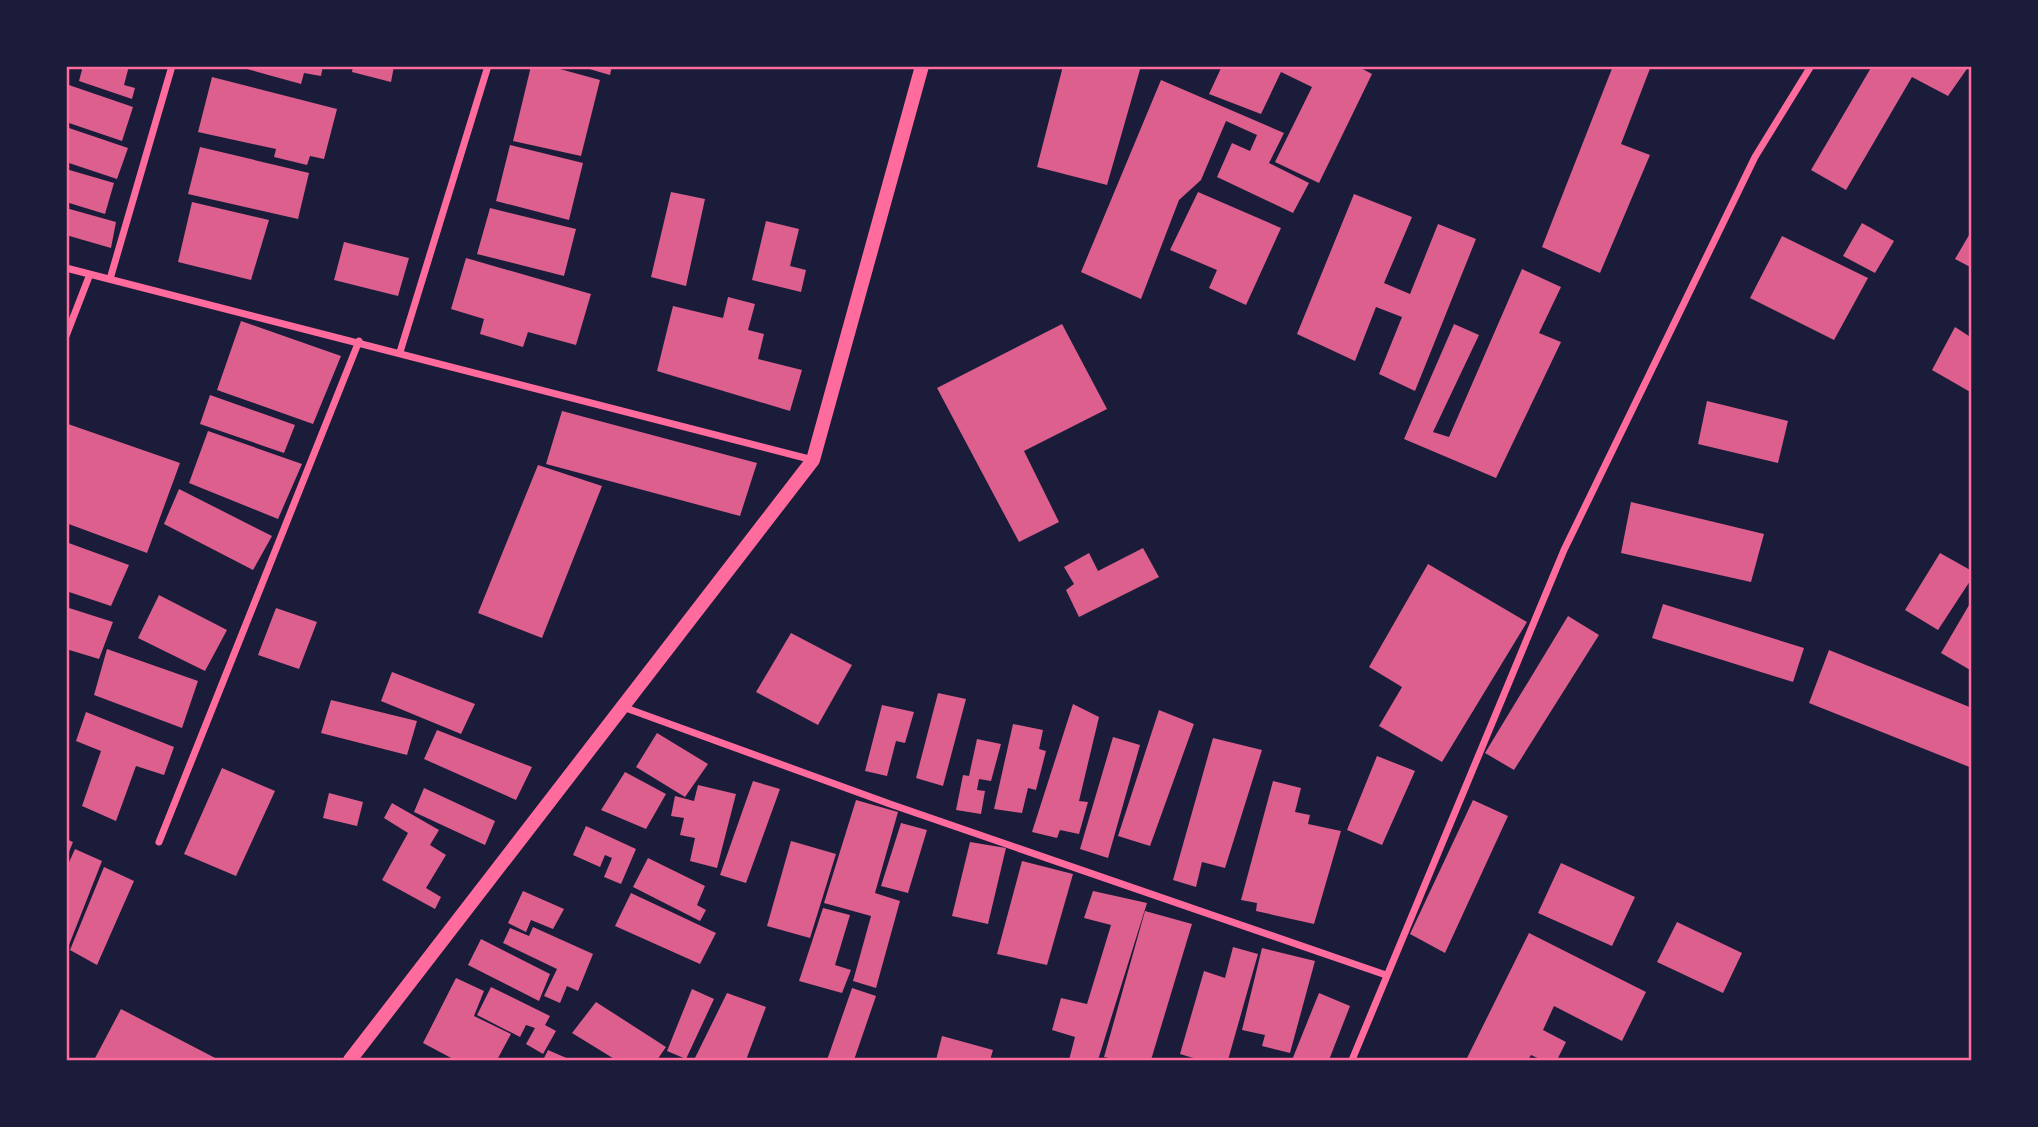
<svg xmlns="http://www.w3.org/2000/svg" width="2038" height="1127" font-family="Barlow,sans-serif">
  <rect width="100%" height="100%" fill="#1b1b3a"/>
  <!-- building -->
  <path fill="#dd5f8e" d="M83,66H129L124,85L135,88L132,99L79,81Z
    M323,66L321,76L304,73L301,84L240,67Z
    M353,66H394L391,82L352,72Z
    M531,66H549L600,80L581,156L513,141Z
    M579,66H612L610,75Z
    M1063,66H1141L1107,185L1037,167Z
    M1222,66H1357L1372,74L1319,183L1275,162L1312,87L1281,72L1261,114L1209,94Z
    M1613,66H1651L1621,144L1650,155L1600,273L1542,247Z
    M1872,66H1969L1948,96L1912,77L1846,190L1811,170Z
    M212,77L337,109L324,159L310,156L307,165L274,157L276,149L198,132Z
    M1161,80L1284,133L1269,163L1309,183L1293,213L1217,177L1232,143L1250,151L1257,135L1226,121L1201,180L1179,200L1141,299L1081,272Z
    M66,84L133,107L122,141L66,122Z
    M66,127L128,148L117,179L66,162Z
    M510,145L583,163L569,220L496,201Z
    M200,147L309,173L298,219L188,194Z
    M66,169L114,183L105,214L66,202Z
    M671,192L705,199L686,286L651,277Z
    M1198,192L1281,228L1246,305L1209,288L1217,270L1170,250Z
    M1354,194L1412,217L1384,283L1410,294L1438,224L1476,239L1415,391L1379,374L1402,317L1376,307L1355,361L1297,334Z
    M192,202L269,220L251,280L178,262Z
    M66,208L116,222L111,248L66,235Z
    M490,208L576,229L564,276L477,254Z
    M766,221L799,229L790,266L806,270L801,292L752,280Z
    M1862,223L1894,241L1875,273L1843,256Z
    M1972,230V268L1955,259Z
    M1782,236L1868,278L1834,340L1750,298Z
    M344,242L409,258L398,296L334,280Z
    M466,258L591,294L576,345L528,332L523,347L480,334L484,319L451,309Z
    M1522,269L1561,287L1539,333L1561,342L1496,478L1404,439L1454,324L1479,335L1433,432L1449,437Z
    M728,297L755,304L748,330L764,334L758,359L802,370L790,411L657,371L673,306L723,318Z
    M241,321L341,356L313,424L217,390Z
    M1062,324L1107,409L1024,451L1059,522L1019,542L937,388Z
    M1955,327L1972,338V393L1932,370Z
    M210,395L295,425L284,453L200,424Z
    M1707,401L1788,421L1778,463L1698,444Z
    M562,411L757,463L740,516L546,464Z
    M68,424L180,463L147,553L66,523Z
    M208,431L302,464L278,519L189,483Z
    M538,465L602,486L542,638L478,613Z
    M179,489L272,536L253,570L164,524Z
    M1631,502L1764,534L1751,582L1621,553Z
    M66,542L129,565L111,606L66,591Z
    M1143,548L1159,577L1079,617L1066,590L1074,584L1064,567L1089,553L1098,571Z
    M1940,553L1972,571V578L1938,630L1905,610Z
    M1428,564L1527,622L1442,762L1379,726L1402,687L1369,667Z
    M159,595L227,630L205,671L138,638Z
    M1972,600V671L1941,653Z
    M1663,604L1804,648L1793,682L1652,638Z
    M66,607L113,622L99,659L66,649Z
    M276,608L317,622L299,669L258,655Z
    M1568,616L1599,635L1514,770L1485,753Z
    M791,633L852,665L818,725L756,692Z
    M107,649L198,681L182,728L94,695Z
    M1829,650L1972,708V768L1809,703Z
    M392,672L475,704L461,734L381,701Z
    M938,693L966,699L943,786L916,778Z
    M331,700L417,721L407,755L321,733Z
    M1073,704L1099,717L1079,801L1088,802L1079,834L1060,830L1057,838L1032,832Z
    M882,705L914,712L905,743L896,741L887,776L865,771Z
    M1159,710L1194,724L1150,846L1118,836Z
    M86,712L174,747L164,775L136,766L116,821L82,806L101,751L76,741Z
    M1013,724L1043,730L1039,749L1046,751L1036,790L1028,788L1022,813L994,809Z
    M437,730L532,767L516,800L424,759Z
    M657,733L708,764L685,797L636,767Z
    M1113,737L1140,745L1108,858L1080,849Z
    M1213,738L1262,750L1225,868L1202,862L1196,887L1173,880Z
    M977,739L1001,744L991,781L979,779L977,790L985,791L981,814L956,810L963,775L969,776Z
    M1377,756L1415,771L1382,845L1347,830Z
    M222,768L275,791L236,876L184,854Z
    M625,772L666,794L646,829L601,810Z
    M753,781L780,789L746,883L720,875Z
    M1273,781L1301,788L1295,812L1310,815L1308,824L1341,831L1314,924L1256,911L1257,903L1241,900Z
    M698,785L736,794L717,868L690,861L695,838L680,835L684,818L671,816L675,796L694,801Z
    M424,788L495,821L485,845L414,812Z
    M329,793L363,802L357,826L323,818Z
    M856,800L898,812L875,893L900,901L876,988L853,981L871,916L824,903Z
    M1473,800L1508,816L1445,953L1410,934Z
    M392,803L439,830L430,845L446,855L426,888L441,897L435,909L382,880L408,833L384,818Z
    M901,823L927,830L908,893L881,886Z
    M586,826L636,849L621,884L604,877L612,858L605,855L600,867L573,855Z
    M66,839L73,842L67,857H66Z
    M791,841L836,854L810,938L767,926Z
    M970,842L1006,848L988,924L952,916Z
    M75,849L102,861L67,950L66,869Z
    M648,858L705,886L697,905L706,910L700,921L633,887Z
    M1022,861L1073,874L1047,965L997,954Z
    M1561,863L1635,897L1612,946L1538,913Z
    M104,867L134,881L97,965L70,950Z
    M523,891L564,909L553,929L531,920L526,932L508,923Z
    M1093,891L1147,903L1098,1060H1069L1075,1037L1052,1030L1061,998L1087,1004L1111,925L1084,918Z
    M631,893L716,933L700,964L615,926Z
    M823,908L850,915L835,965L851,970L842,993L799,981Z
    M1145,911L1192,924L1151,1060H1118L1104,1057Z
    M1677,922L1742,953L1723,993L1657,962Z
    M533,927L593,954L578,991L567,986L560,1003L544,996L557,969L503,943L510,928L529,936Z
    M1529,933L1646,992L1622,1041L1554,1006L1543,1030L1566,1042L1557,1060H1542L1531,1055L1528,1060H1466Z
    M481,939L550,974L539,1001L468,965Z
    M1233,947L1258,954L1228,1060H1200L1180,1054L1204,971L1225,978Z
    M1262,948L1315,961L1290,1053L1262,1046L1265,1035L1242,1030Z
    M456,978L484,991L474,1016L511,1034L497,1060H455L423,1043Z
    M491,987L550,1016L545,1025L556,1031L543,1054L526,1044L535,1028L526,1025L520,1037L477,1015Z
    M852,988L876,996L854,1060H827Z
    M692,989L714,999L686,1059L667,1051Z
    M727,993L766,1007L746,1060H694Z
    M1319,993L1350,1006L1329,1060H1292Z
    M596,1002L666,1047L657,1060H616L572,1033Z
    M121,1009L219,1060H94Z
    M942,1036L993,1050L990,1060H936Z
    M548,1050L571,1060H543Z"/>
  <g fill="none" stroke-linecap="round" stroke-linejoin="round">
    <!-- minor -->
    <path stroke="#ff6b9d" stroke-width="7" d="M66,268L813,460
      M110,279L172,66
      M66,336L90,274
      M400,352L488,66
      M623,707L890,804L1386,975
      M159,842L359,341
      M1352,1060L1564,550L1755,157L1811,66"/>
    <!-- secondary -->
    <path stroke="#ff6b9d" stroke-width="14" d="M350,1060L813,460L922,66"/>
  </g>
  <!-- border -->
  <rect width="2038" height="1127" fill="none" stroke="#1b1b3a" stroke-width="136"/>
  <rect x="68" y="68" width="1902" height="991" fill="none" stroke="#ff6b9d" stroke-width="2.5"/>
</svg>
